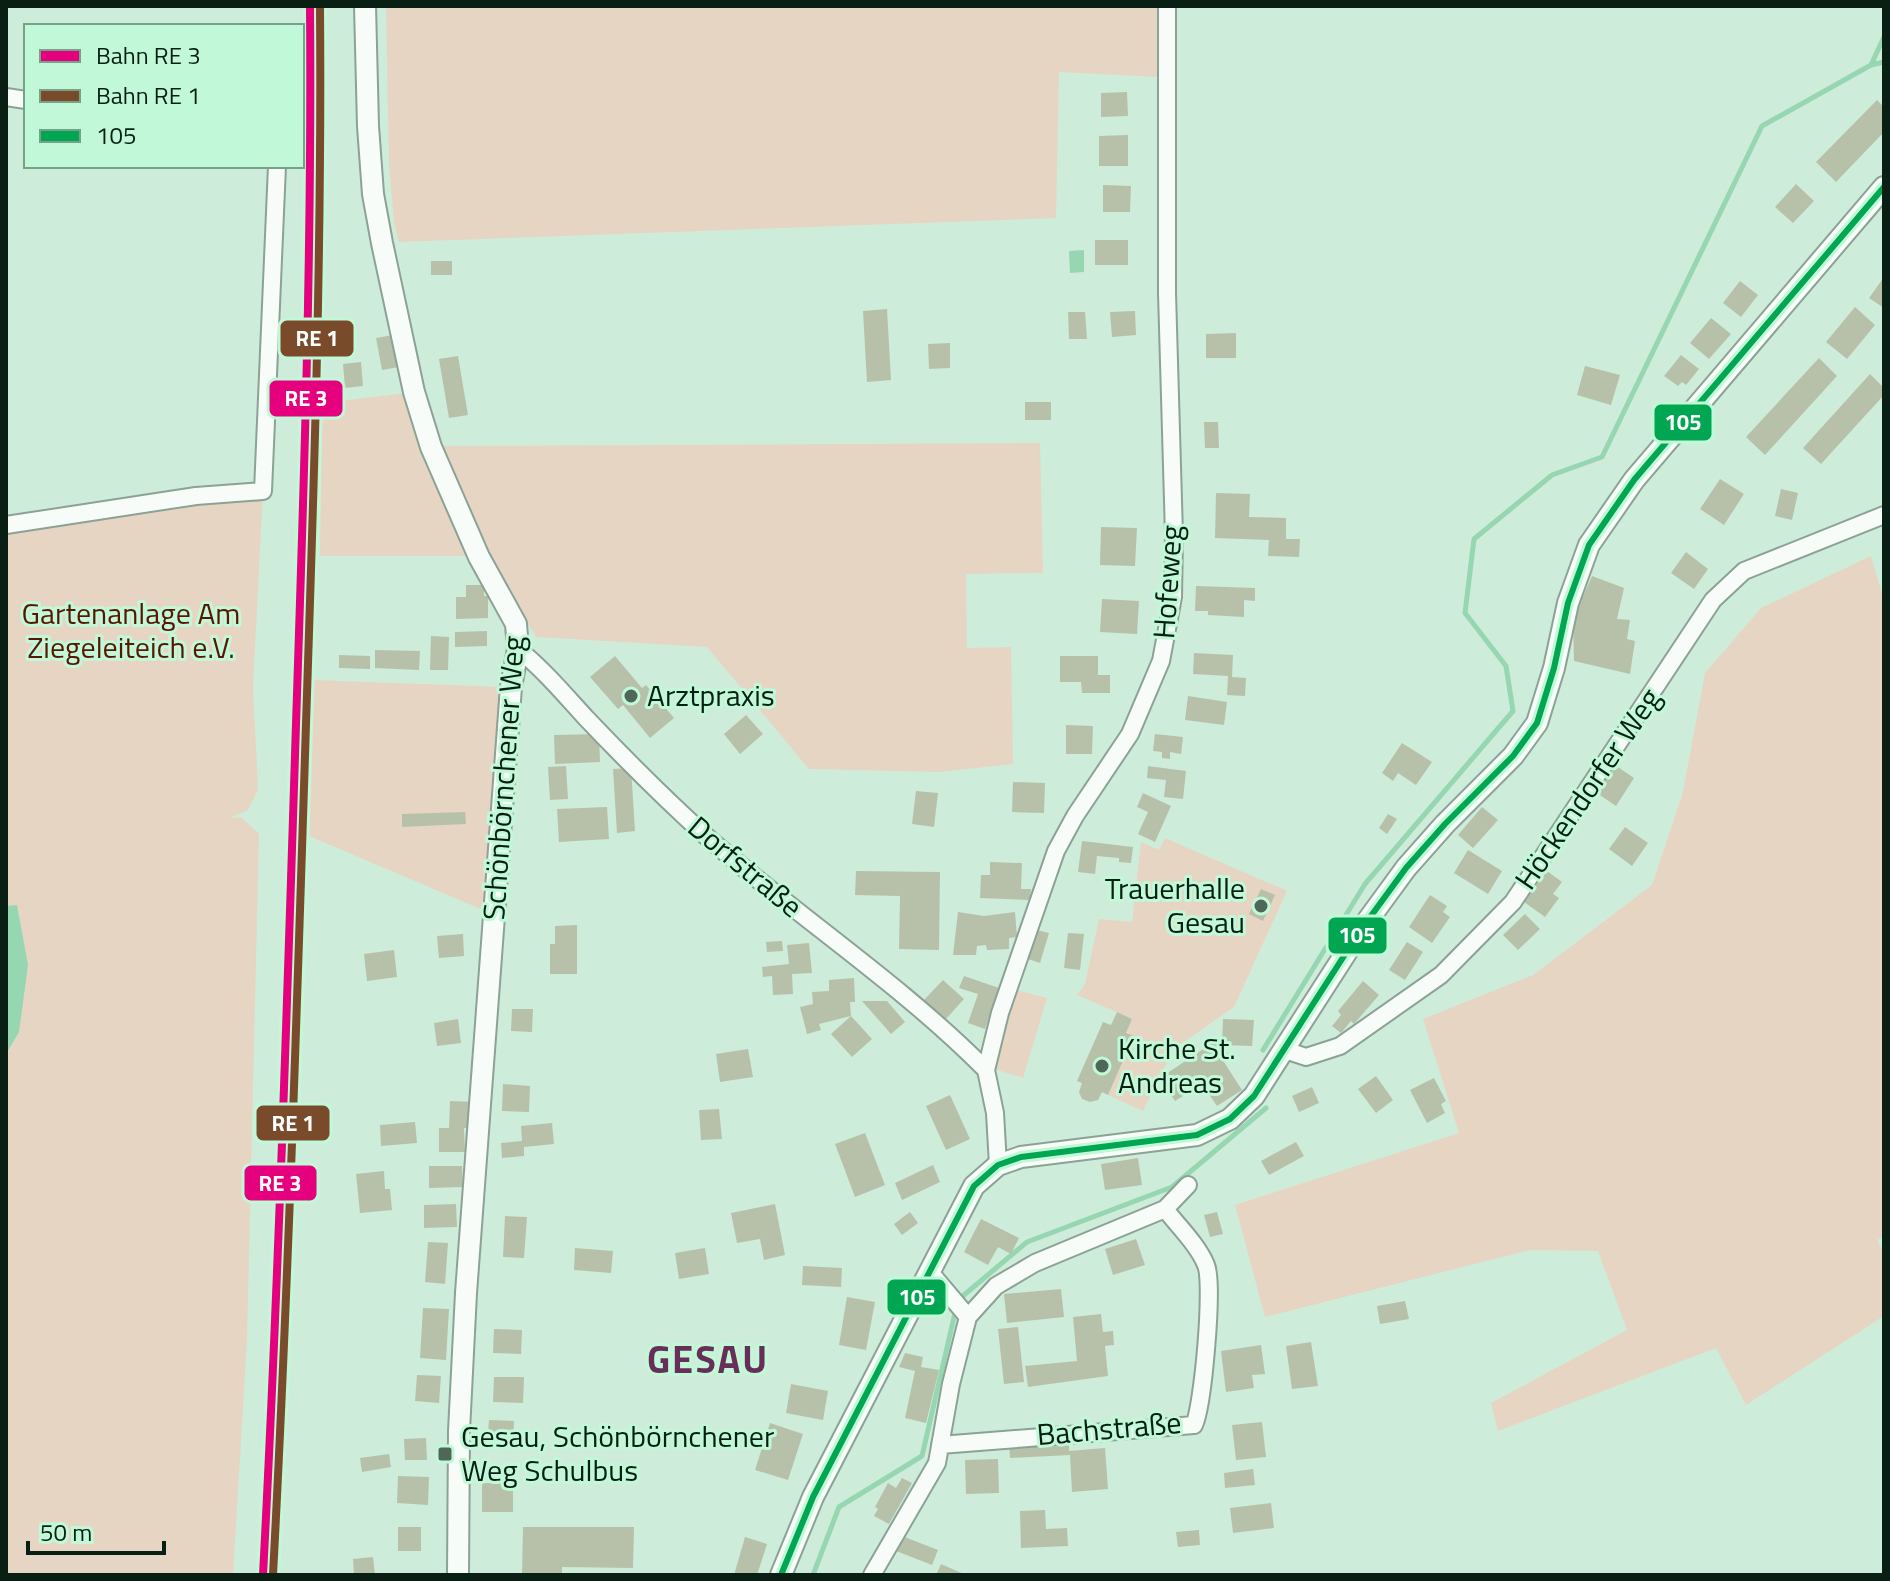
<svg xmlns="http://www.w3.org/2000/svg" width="1890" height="1581" font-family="'Titillium Web',sans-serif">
  <rect width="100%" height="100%" fill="#ceecda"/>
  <!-- green -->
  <path fill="#e7d5c3" d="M386,6H1159V77L1059,72L1056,218L399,242L394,223L389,165Z
    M407,393L471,556H320L322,403Z
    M1040,443L1043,573L966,574L967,648L1011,647L1013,764L940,772L809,769L707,647L536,637L487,556L440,446Z
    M263,491L253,687L258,790L248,810L230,818L241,817L259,834L247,1340L233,1575H6V1054L19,1032L17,906H6V525Z
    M1871,556L1884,601V1237L1877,1240L1884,1253V1316L1746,1405L1716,1348L1498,1431L1491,1403L1627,1330L1598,1251L1530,1250L1265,1317L1235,1205L1459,1133L1423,1019L1533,975L1652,885L1683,792L1705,673L1761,608Z
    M313,680L506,687L483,910L309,836Z
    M1165,838L1287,891L1234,1007L1174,1049L1143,1111L1108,1095L1134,1037L1126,1033L1132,1019L1077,995L1085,984L1099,919L1132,922L1141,842L1159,850Z
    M1016,990L1047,998L1023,1078L991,1068Z"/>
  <!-- water -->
  <path fill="#96d6b1" d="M1084,250V272L1070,273L1069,251Z
    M17,905L28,965L19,1032L6,1054V906Z"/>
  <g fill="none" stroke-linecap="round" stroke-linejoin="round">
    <!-- stream -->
    <path stroke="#96d6b1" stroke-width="5" d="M1871,65L1884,62
      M1263,1050L1365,884L1513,711L1506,666L1465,613L1474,539L1552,475L1602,457L1762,126L1871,65L1884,37
      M813,1575L839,1507L922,1456L958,1300L1027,1242L1172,1187L1266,1108"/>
  </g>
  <!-- building -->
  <path fill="#b7c1aa" d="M1127,92L1128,116L1101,117V93Z
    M1877,100L1884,107V132L1836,182L1816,162Z
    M1128,135V166H1099V136Z
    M1796,184L1814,201L1793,223L1775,207Z
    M1103,185L1131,186L1130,212H1103Z
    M1095,240H1128V265H1095Z
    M431,261H452V275H431Z
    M1884,277V308L1869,298Z
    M1740,281L1758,295L1741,317L1723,303Z
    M1855,307L1875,325L1847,359L1826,342Z
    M887,309L891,380L867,382L863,311Z
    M1135,311L1136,335L1112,337L1110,312Z
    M1068,312H1085L1087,339H1069Z
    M1711,318L1731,334L1709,359L1690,343Z
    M1236,333V358H1206V334Z
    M393,335L399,367L382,370L376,338Z
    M950,343V368L929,369L928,344Z
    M1681,355L1699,369L1686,385L1682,382L1678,386L1664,376Z
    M458,356L468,415L449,418L439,359Z
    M1819,358L1837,376L1765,455L1746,437Z
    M361,362L363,386L345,388L343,364Z
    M1585,366L1620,375L1611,405L1577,395Z
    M1870,374L1884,388V395L1821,464L1803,448Z
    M1025,402H1051V420H1025Z
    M1204,422H1218L1219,448H1205Z
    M1720,479L1744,494L1724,525L1700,509Z
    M1781,489L1798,493L1792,520L1775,516Z
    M1216,493L1250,494L1249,517L1286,518V539H1300L1299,557L1268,556L1269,540L1215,538Z
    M1101,527L1137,528L1135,566L1100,565Z
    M1686,552L1708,569L1694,589L1671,573Z
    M1592,576L1624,588L1617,619L1630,620L1627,639L1635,641L1630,674L1574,661L1573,619Z
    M466,585H484V596H488V618L456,619V597H466Z
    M1196,586L1255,588V601L1244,600V617L1208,615V611H1195Z
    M1102,599L1139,601L1137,634L1100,632Z
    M487,631V646L455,647V632Z
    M431,636L449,637L448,670H430Z
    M375,650L420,651L419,670L375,668Z
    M1194,653L1233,655L1232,677L1246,678L1245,696L1227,695L1228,676L1193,674Z
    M339,655L370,656V669L339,668Z
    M615,656L642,688L646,685L674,718L650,738L623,705L618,709L590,677Z
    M1060,656H1098V675H1110V693H1082L1081,682H1060Z
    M1188,696L1227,702L1224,725L1185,720Z
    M746,715L763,734L740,754L724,734Z
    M1066,725L1093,726L1092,754H1066Z
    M599,734L600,762L555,764L554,735Z
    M1155,734L1183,737L1181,754L1170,752V759L1162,758V752L1153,751Z
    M1402,743L1432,762L1416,785L1398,773L1393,781L1382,773Z
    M1615,765L1634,778L1616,806L1597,793Z
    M566,766L568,799L550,800L548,767Z
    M1148,766L1186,771L1183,799L1164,797L1166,780L1147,778Z
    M631,768L635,831L617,833L613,769Z
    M1013,782L1045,783L1044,813L1012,812Z
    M916,791L938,793L934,827L912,824Z
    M1143,793L1171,806L1155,842L1138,834L1148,812L1137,807Z
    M607,807L609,839L559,842L557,809Z
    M1482,807L1498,820L1473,848L1458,835Z
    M465,812L466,824L402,827V814Z
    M1388,814L1397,819L1387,834L1379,828Z
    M1625,827L1648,843L1632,866L1609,849Z
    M1082,841L1133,847L1131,863L1119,862V858L1097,856L1095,874L1078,872Z
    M1468,850L1502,871L1488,894L1454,873Z
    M990,862L1022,863L1021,889H1031L1030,900L980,898L981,875H990Z
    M856,871L940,872L939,950L899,949L900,896L855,895Z
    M1547,871L1562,882L1553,894L1559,898L1545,917L1524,902Z
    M1261,889L1275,895L1263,921L1249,914Z
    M1430,895L1447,906L1443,912L1450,917L1432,943L1409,927Z
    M958,912L984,916L1015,912L1017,937L1009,938V949L987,950L986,945L977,946L976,955H953Z
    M1525,914L1540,929L1518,950L1503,935Z
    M577,925V974H550V944H555V926Z
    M1037,930L1049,933L1040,963L1028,959Z
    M1068,933L1084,934L1080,970L1064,968Z
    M463,934L464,956L439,958L437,936Z
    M782,941L783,951L767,952L766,942Z
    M1407,942L1423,952L1405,980L1389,970Z
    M809,943L812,973L792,974L793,994L773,995L772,976L763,977L762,967L789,964L787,945Z
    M394,950L397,977L367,981L364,954Z
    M964,976L999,988L985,1029L968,1023L978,994L959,988Z
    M854,978L855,1002H850L851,1016L872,1039L852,1057L831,1034L851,1016L819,1024L821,1030L807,1034L800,1007L813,1004L812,992L829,991V980Z
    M943,980L964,999L946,1019L924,1000Z
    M1363,981L1379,995L1354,1024L1351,1021L1341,1033L1332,1026L1341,1015L1338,1011Z
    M862,1001H887L905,1022L891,1034Z
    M512,1009H533L532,1032L511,1031Z
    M1117,1012L1132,1019L1126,1033L1134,1036L1108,1095L1102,1092L1098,1100L1090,1102L1082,1099L1079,1092L1082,1083L1077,1081L1103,1022L1111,1025Z
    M458,1019L461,1043L437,1046L434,1023Z
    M1223,1019L1254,1020L1252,1046L1222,1045Z
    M1218,1039L1231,1058L1224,1062L1242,1090L1217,1106L1202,1084L1175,1101L1160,1078Z
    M748,1049L753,1077L720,1082L716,1054Z
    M1376,1076L1393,1100L1376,1113L1358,1089Z
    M1434,1078L1446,1101L1441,1104L1445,1113L1427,1123L1410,1090Z
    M503,1084L530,1086L529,1112L502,1111Z
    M1312,1087L1319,1103L1299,1112L1292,1096Z
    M950,1095L970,1139L946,1150L926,1106Z
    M450,1101L475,1102L474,1128H464L465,1152H439V1128H449Z
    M719,1109L722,1139L701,1140L699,1110Z
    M415,1122L417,1143L381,1146L380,1125Z
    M552,1123L554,1144L524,1147V1156L502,1158L501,1143L522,1141L521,1126Z
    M865,1133L885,1185L855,1197L835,1144Z
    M1296,1142L1304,1156L1269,1175L1261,1161Z
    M1138,1158L1142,1185L1105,1190L1101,1164Z
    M933,1165L940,1182L902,1200L895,1183Z
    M429,1166H462L463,1187L429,1188Z
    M384,1171L385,1189H390L392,1210L360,1213L356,1174Z
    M456,1204L457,1227L424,1228V1205Z
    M775,1204L785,1255L764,1260L760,1239L737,1243L731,1213Z
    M910,1212L918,1223L902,1235L894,1224Z
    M1217,1212L1223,1234L1210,1237L1204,1215Z
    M505,1216L527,1217L524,1258L503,1257Z
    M981,1219L1019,1238L1011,1254L998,1247L988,1265L964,1252Z
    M1136,1239L1145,1265L1113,1275L1105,1249Z
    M428,1242L448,1243L445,1284L425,1282Z
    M575,1248L613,1251L611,1273L574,1270Z
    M705,1248L709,1274L679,1279L675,1253Z
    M803,1266L842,1268L841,1287L802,1285Z
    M1061,1289L1064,1317L1007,1323L1004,1294Z
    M847,1297L875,1302L866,1350L839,1345Z
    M1405,1301L1409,1319L1380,1324L1377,1306Z
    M423,1308L449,1309L446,1360L420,1358Z
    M1101,1314L1103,1332L1113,1331L1114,1345L1105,1346L1108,1376L1028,1387L1025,1366L1077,1361L1073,1317Z
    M1018,1327L1024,1382L1004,1384L998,1329Z
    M494,1329L522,1330L521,1354L493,1353Z
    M1311,1342L1318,1386L1292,1389L1286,1346Z
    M1261,1345L1265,1374L1252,1375L1254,1388L1226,1392L1221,1351Z
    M905,1353L923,1357L921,1367L939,1370L926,1423L905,1418L915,1371L899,1367Z
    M417,1375L441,1376L439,1403L415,1401Z
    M494,1377H524L523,1403L493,1402Z
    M791,1384L828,1391L823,1420L786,1413Z
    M489,1420L514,1421L513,1448H487Z
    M1262,1422L1266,1457L1236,1460L1232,1425Z
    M770,1423L803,1434L788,1480L755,1470Z
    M426,1438L427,1460H405L404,1439Z
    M1069,1439V1451L1105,1448L1108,1489L1072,1492L1070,1455L1010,1458L1009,1443Z
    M389,1454L391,1467L362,1472L360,1458Z
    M998,1459L999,1493L966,1494L965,1460Z
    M1253,1469L1255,1485L1225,1488L1224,1473Z
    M398,1476L429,1477L428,1505L397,1503Z
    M902,1478L912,1483L889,1524L874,1516L878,1509L875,1507L888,1483L896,1488Z
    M482,1483H513V1512H482Z
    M1271,1503L1274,1528L1233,1533L1230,1508Z
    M1045,1510L1046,1529L1067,1528L1068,1546L1021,1548L1020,1511Z
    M398,1527H421V1551H398Z
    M523,1527H634L633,1568L562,1567V1575H522Z
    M1199,1530L1200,1545L1178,1547L1176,1532Z
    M902,1536L938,1550L932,1565L896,1551Z
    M745,1537L767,1544L757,1575H734Z
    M373,1557L375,1575H354L353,1559Z
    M941,1564L966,1575H936Z"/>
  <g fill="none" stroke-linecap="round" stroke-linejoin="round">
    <defs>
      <path id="minor" d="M6,97L26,100
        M6,525L196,496L263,491L277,166
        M518,649C544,670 564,694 586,718C625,759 665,799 707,837C798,917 901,984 986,1070
        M1285,1050L1306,1057L1340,1046L1441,975L1513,902L1713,600L1744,571L1884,515
        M998,1165L995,1113L986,1070L1000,1013L1056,851L1075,816L1130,734L1161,661L1173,597L1174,535L1167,293V6
        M930,1272L968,1317
        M940,1445L1194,1425C1203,1406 1214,1284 1206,1265C1198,1245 1178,1226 1165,1209
        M872,1575L937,1463L951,1384L968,1317L996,1286L1035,1263L1165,1209L1188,1185"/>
      <path id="tertiary" d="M365,6L368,126L373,194L382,243L414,392L431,447L479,557L516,624L518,649L511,687L466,1293L459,1431L458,1575
        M781,1575L813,1497L974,1186L998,1165L1021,1157L1197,1135L1230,1119L1254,1096L1360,931L1406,868L1445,824L1513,756L1537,723L1554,668L1568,603L1589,545L1634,480L1884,187"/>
    </defs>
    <!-- minor casing -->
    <use href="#minor" stroke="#8ba295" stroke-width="20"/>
    <!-- tertiary casing -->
    <use href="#tertiary" stroke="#8ba295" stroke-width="24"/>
    <!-- minor -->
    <use href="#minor" stroke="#f8fcf9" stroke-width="16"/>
    <!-- tertiary -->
    <use href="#tertiary" stroke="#f8fcf9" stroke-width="20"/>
    <defs>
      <path id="bus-1" d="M781,1575L813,1497L974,1186L998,1165L1021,1157L1197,1135L1230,1119L1254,1096L1360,931L1406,868L1445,824L1513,756L1537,723L1554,668L1568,603L1589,545L1634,480L1884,187"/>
    </defs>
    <!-- bus-1 casing -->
    <use href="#bus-1" stroke="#c1f9d8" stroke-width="12"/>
    <!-- bus-1 -->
    <use href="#bus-1" stroke="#00a651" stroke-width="6"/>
    <defs>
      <path id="rail-1" d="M263,1575C278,1291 287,1008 296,724C304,485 312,245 310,6"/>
      <path id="rail-2" d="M273,1575C288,1291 297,1008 306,724C314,485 322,245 320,6"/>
    </defs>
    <!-- rail-1 casing -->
    <use href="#rail-1" stroke="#c1f9d8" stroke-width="14"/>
    <!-- rail-2 casing -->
    <use href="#rail-2" stroke="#c1f9d8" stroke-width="14"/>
    <!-- rail-1 -->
    <use href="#rail-1" stroke="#e5007d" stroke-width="8"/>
    <!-- rail-2 -->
    <use href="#rail-2" stroke="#7a4b2a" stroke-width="8"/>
  </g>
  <!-- markers -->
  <g fill="#4e6759" stroke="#c1f9d8" stroke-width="3">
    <circle cx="631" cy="696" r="8"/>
    <circle cx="1261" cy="906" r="8"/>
    <circle cx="1102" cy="1066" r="8"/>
    <rect x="437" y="1446" width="16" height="16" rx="4"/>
  </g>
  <g text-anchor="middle" stroke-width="6" stroke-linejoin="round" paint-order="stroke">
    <!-- street labels -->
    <g font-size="30" fill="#091f14" stroke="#c1f9d8">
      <text transform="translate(1168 582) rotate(-86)" y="10">Hofeweg</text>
      <text transform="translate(504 778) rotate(-86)" y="10">Schönbörnchener Weg</text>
      <text transform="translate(1588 789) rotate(-56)" y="10">Höckendorfer Weg</text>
      <text transform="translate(745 867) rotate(40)" y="10">Dorfstraße</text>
      <text transform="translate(1109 1429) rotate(-5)" y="10">Bachstraße</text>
    </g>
    <!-- park labels -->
    <g font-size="30" fill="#5a1500" stroke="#c1f9d8">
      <text x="131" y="624">Gartenanlage Am<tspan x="131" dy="34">Ziegeleiteich e.V.</tspan></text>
    </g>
    <!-- poi labels -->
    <g font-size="30" fill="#091f14" stroke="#c1f9d8" text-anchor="start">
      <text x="647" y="706">Arztpraxis</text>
      <text x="1245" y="899" text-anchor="end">Trauerhalle<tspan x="1245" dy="34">Gesau</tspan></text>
      <text x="1118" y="1059">Kirche St.<tspan x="1118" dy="34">Andreas</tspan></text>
      <text x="461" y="1447">Gesau, Schönbörnchener<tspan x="461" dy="34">Weg Schulbus</tspan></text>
    </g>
    <!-- district labels -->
    <g font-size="38" font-weight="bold" letter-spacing="2" fill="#672e58" stroke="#c1f9d8">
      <text x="708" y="1373">GESAU</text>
    </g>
  </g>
  <g stroke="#c1f9d8" stroke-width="3">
    <rect x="279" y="319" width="76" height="39" rx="8" fill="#7a4b2a"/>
    <rect x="268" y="379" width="76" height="39" rx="8" fill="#e5007d"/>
    <rect x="1653" y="403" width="60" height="39" rx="8" fill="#00a651"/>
    <rect x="1327" y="916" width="61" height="39" rx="8" fill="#00a651"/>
    <rect x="255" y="1104" width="76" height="38" rx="8" fill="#7a4b2a"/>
    <rect x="243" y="1164" width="75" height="38" rx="8" fill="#e5007d"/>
    <rect x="886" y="1278" width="61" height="38" rx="8" fill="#00a651"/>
  </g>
  <g font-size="22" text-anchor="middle" font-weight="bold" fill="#fff">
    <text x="317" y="346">RE 1</text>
    <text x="306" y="406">RE 3</text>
    <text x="1683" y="430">105</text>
    <text x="1357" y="943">105</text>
    <text x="293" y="1131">RE 1</text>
    <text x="280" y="1191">RE 3</text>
    <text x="917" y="1305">105</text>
  </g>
  <!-- border -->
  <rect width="1890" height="1581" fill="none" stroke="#091f14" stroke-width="16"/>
  <!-- legend -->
  <rect x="24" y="24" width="280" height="144" fill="#c1f9d8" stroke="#77a28a" stroke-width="2"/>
  <rect x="40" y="50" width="40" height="12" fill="#e5007d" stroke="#77a28a" stroke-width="2"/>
  <text x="96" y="64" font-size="24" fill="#091f14">Bahn RE 3</text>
  <rect x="40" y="90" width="40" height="12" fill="#7a4b2a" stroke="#77a28a" stroke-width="2"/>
  <text x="96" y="104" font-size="24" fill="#091f14">Bahn RE 1</text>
  <rect x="40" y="130" width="40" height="12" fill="#00a651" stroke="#77a28a" stroke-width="2"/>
  <text x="96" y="144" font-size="24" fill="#091f14">105</text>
  <!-- scale -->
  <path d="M28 1541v12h136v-12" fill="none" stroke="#091f14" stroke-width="4"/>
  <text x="40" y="1541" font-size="24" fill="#091f14" stroke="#c1f9d8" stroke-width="6" paint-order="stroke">50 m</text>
</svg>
